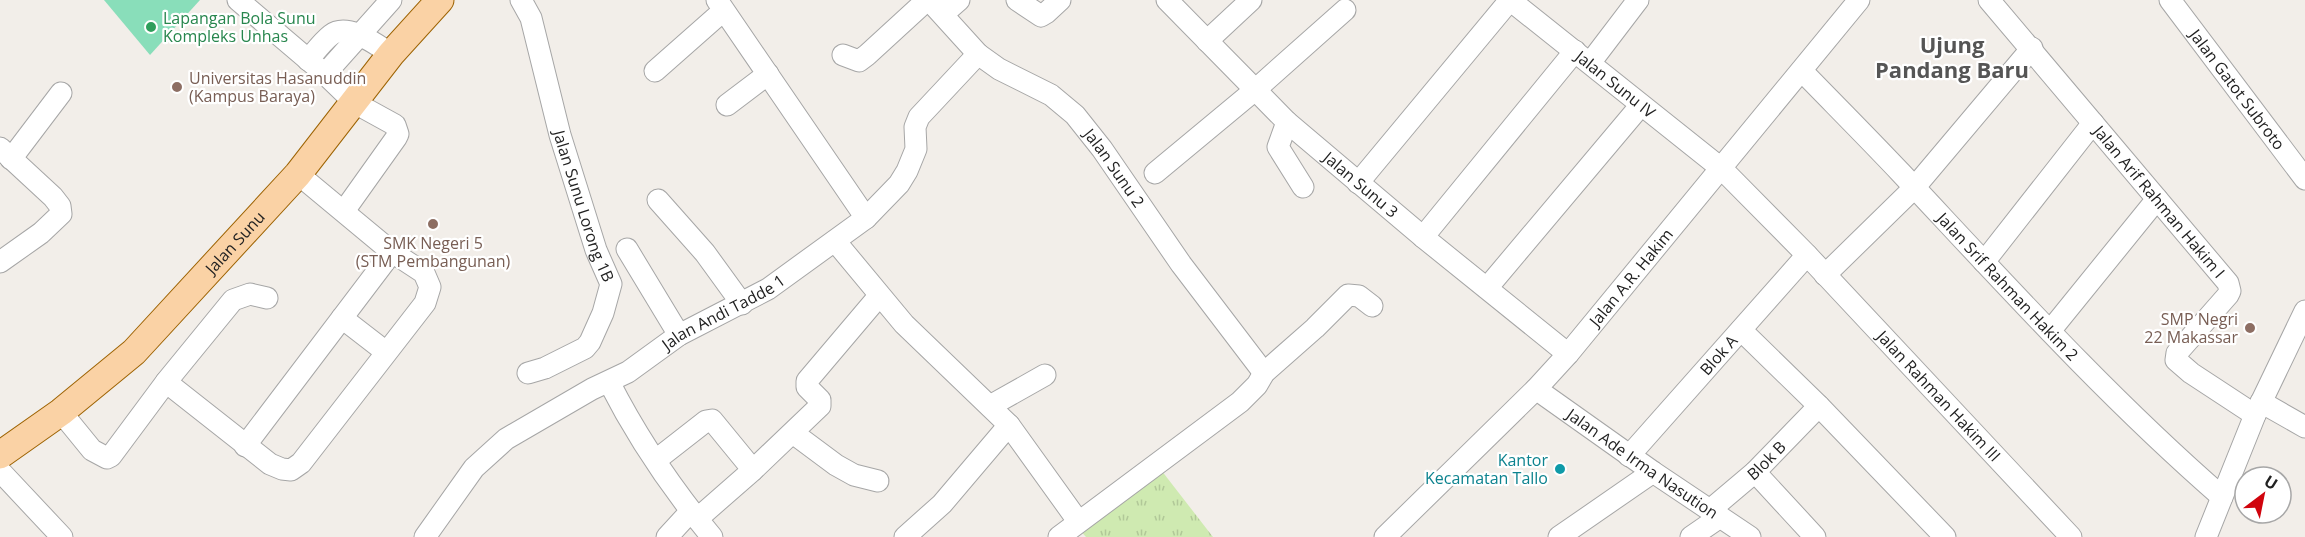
<svg xmlns="http://www.w3.org/2000/svg" width="2305" height="537" font-family="'Open Sans',sans-serif">
  <defs>
    <pattern id="grass-tufts" width="24" height="20" patternUnits="userSpaceOnUse" patternTransform="scale(1.5)"><rect width="24" height="20" fill="#cfeab1"/><path d="M3 7l-1-3M5 7V3M7 7l1-3M15 17l-1-3M17 17v-4M19 17l1-3" fill="none" stroke="#b1c898"/></pattern>
  </defs>
  <rect width="100%" height="100%" fill="#f2eee9"/>
  <!-- grass -->
  <path fill="url(#grass-tufts)" d="M1151,457L1213,537H1086L1069,518Z"/>
  <!-- pitch -->
  <path fill="#89deba" d="M104,0H200L150,55Z"/>
  <g fill="none" stroke-linecap="round" stroke-linejoin="round">
    <defs>
      <g id="minor">
        <path d="M238,0L325,74L355,103L395,125L398,134L396,138L344,211"/>
        <path id="s1" d="M521,0L531,18L560,135L596,250L611,284L603,313L590,342L585,348L545,368L528,373"/>
        <path d="M717,0L866,218"/>
        <path id="s2" d="M929,0L978,54L999,69L1051,95L1075,115L1102,149L1181,264L1264,373"/>
        <path d="M1017,0L1041,16L1046,13L1060,0"/>
        <path id="s3" d="M1167,0L1287,122L1423,237L1568,354"/>
        <path id="s4" d="M1510,0L1722,169L1807,255L2071,537"/>
        <path id="s5" d="M1989,0L2228,283L2230,291L2228,295L2177,353L2176,360L2191,373L2255,415"/>
        <path id="s6" d="M2170,0L2305,179"/>
        <path d="M943,14L959,0"/>
        <path d="M1207,41L1251,0"/>
        <path d="M843,55L859,61L867,55L927,0"/>
        <path d="M308,60C315,52 322,42 331,35C348,22 377,45 391,54"/>
        <path d="M1590,63L1638,0"/>
        <path d="M655,71L723,11"/>
        <path id="s7" d="M1802,71C1835,105 1868,138 1901,173C2005,284 2107,397 2222,497"/>
        <path d="M325,74L391,0"/>
        <path d="M727,105L768,74"/>
        <path d="M1287,122L1278,147L1303,187"/>
        <path d="M0,148L53,197L60,206L61,214L41,233L0,262"/>
        <path d="M11,159L61,93"/>
        <path d="M1155,173L1255,90L1345,10"/>
        <path d="M1358,183L1510,0"/>
        <path d="M658,200L705,253L742,304"/>
        <path d="M1423,237L1575,51"/>
        <path d="M835,241L904,324L1009,425L1078,521"/>
        <path d="M627,249L679,335"/>
        <path d="M1984,262L2093,123"/>
        <path d="M1825,275L1914,188L2032,48"/>
        <path d="M1487,288L1641,105"/>
        <path d="M342,318L386,352"/>
        <path d="M1741,330L1819,406L1945,537"/>
        <path d="M2050,331L2157,199"/>
        <path d="M166,382L270,464L282,469L291,470L301,463L425,303L430,287L424,273L392,252L298,174"/>
        <path d="M609,382C637,437 673,490 712,537"/>
        <path id="s8" d="M1536,389L1653,472L1750,537"/>
        <path d="M2261,402L2305,427"/>
        <path d="M990,406L1045,375"/>
        <path d="M61,412L92,450L107,458L111,456L166,382L233,300L250,294L267,298"/>
        <path d="M793,433L836,465L854,475L878,481"/>
        <path d="M245,446L392,252"/>
        <path id="s9" d="M1629,456L1807,255"/>
        <path d="M656,460L706,421L712,420L753,470"/>
        <path d="M0,471L62,537"/>
        <path d="M1755,472L1815,537"/>
        <path id="s10" d="M1710,510L1755,472L1819,406"/>
        <path d="M697,519L753,470L820,406V400L807,387V381L879,296"/>
        <path id="s11" d="M425,537L474,468L506,439L592,389L628,372L679,335L768,289L866,218L899,184L907,171L916,149L915,127L919,117L978,54"/>
        <path d="M667,537L691,511"/>
        <path d="M905,537L942,504L1009,425"/>
        <path d="M1059,537L1240,402L1257,385L1264,373L1315,328L1348,295L1359,296L1372,306"/>
        <path id="s12" d="M1385,537L1536,389L1568,354L1859,0"/>
        <path d="M1559,537L1653,472"/>
        <path d="M1691,537L1720,517"/>
        <path d="M2206,537L2255,415L2305,311"/>
      </g>
      <g id="major">
        <path id="s13" d="M0,455L61,412L134,352L298,174L391,54L440,0"/>
      </g>
    </defs>
    <!-- minor casing -->
    <use href="#minor" stroke="#a6a6a6" stroke-width="23"/>
    <!-- major casing -->
    <use href="#major" stroke="#9d6303" stroke-width="29"/>
    <!-- minor -->
    <use href="#minor" stroke="#fff" stroke-width="21"/>
    <!-- major -->
    <use href="#major" stroke="#fad2a5" stroke-width="27"/>
  </g>
  <!-- markers -->
  <circle fill="#2e9e5b" stroke="#fff" stroke-width="2" cx="151" cy="27" r="6"/>
  <g fill="#8d6e63" stroke="#fff" stroke-width="2">
    <circle cx="177" cy="87" r="6"/>
    <circle cx="433" cy="224" r="6"/>
    <circle cx="2250" cy="328" r="6"/>
  </g>
  <circle fill="#0f9aa8" stroke="#fff" stroke-width="2" cx="1560" cy="469" r="6"/>
  <g text-anchor="middle" stroke-width="4.5" stroke-linejoin="round" paint-order="stroke">
    <!-- leisure labels -->
    <g font-size="16" fill="#27864d" stroke="#fff" text-anchor="start">
      <text x="163" y="24">Lapangan Bola Sunu<tspan x="163" dy="18">Kompleks Unhas</tspan></text>
    </g>
    <!-- education labels -->
    <g font-size="16" fill="#785e54" stroke="#fff" text-anchor="start">
      <text x="189" y="84">Universitas Hasanuddin<tspan x="189" dy="18">(Kampus Baraya)</tspan></text>
      <text x="433" y="249" text-anchor="middle">SMK Negeri 5<tspan x="433" dy="18">(STM Pembangunan)</tspan></text>
      <text x="2238" y="325" text-anchor="end">SMP Negri<tspan x="2238" dy="18">22 Makassar</tspan></text>
    </g>
    <!-- street labels -->
    <g font-size="16" fill="#222" stroke="#fff">
      <text dy="6" stroke="none"><textPath href="#s4" startOffset="135">Jalan Sunu IV</textPath></text>
      <text dy="6" stroke="none"><textPath href="#s6" startOffset="112">Jalan Gatot Subroto</textPath></text>
      <text dy="6" stroke="none"><textPath href="#s2" startOffset="254">Jalan Sunu 2</textPath></text>
      <text dy="6" stroke="none"><textPath href="#s3" startOffset="268">Jalan Sunu 3</textPath></text>
      <text dy="6" stroke="none"><textPath href="#s5" startOffset="264">Jalan Arif Rahman Hakim I</textPath></text>
      <text dy="6" stroke="none"><textPath href="#s1" startOffset="216">Jalan Sunu Lorong 1B</textPath></text>
      <text dy="6" stroke="none"><textPath href="#s13" startOffset="318">Jalan Sunu</textPath></text>
      <text dy="6" stroke="none"><textPath href="#s12" startOffset="358">Jalan A.R. Hakim</textPath></text>
      <text dy="6" stroke="none"><textPath href="#s7" startOffset="298">Jalan Srif Rahman Hakim 2</textPath></text>
      <text dy="6" stroke="none"><textPath href="#s11" startOffset="380">Jalan Andi Tadde 1</textPath></text>
      <text dy="6" stroke="none"><textPath href="#s9" startOffset="135">Blok A</textPath></text>
      <text dy="6" stroke="none"><textPath href="#s4" startOffset="585">Jalan Rahman Hakim III</textPath></text>
      <text dy="6" stroke="none"><textPath href="#s10" startOffset="75">Blok B</textPath></text>
      <text dy="6" stroke="none"><textPath href="#s8" startOffset="130">Jalan Ade Irma Nasution</textPath></text>
    </g>
    <!-- culture labels -->
    <g font-size="16" fill="#0d838f" stroke="#fff" text-anchor="end">
      <text x="1548" y="466">Kantor<tspan x="1548" dy="18">Kecamatan Tallo</tspan></text>
    </g>
    <!-- district labels -->
    <g font-size="22" font-weight="bold" fill="#555" stroke="#fff">
      <text x="1952" y="53">Ujung<tspan x="1952" dy="25">Pandang Baru</tspan></text>
    </g>
  </g>
  <!-- north arrow -->
  <g transform="translate(2263 495) rotate(32)"><circle r="28" fill="#ffffff" stroke="#a7a7a7" stroke-width="1.5"/>
  <path d="M0-4.5L10 22L0 15L-10 22Z" fill="#d0040d"/>
  <text y="-9" font-size="16" font-weight="bold" text-anchor="middle" fill="#222222">U</text>
  </g>
</svg>
